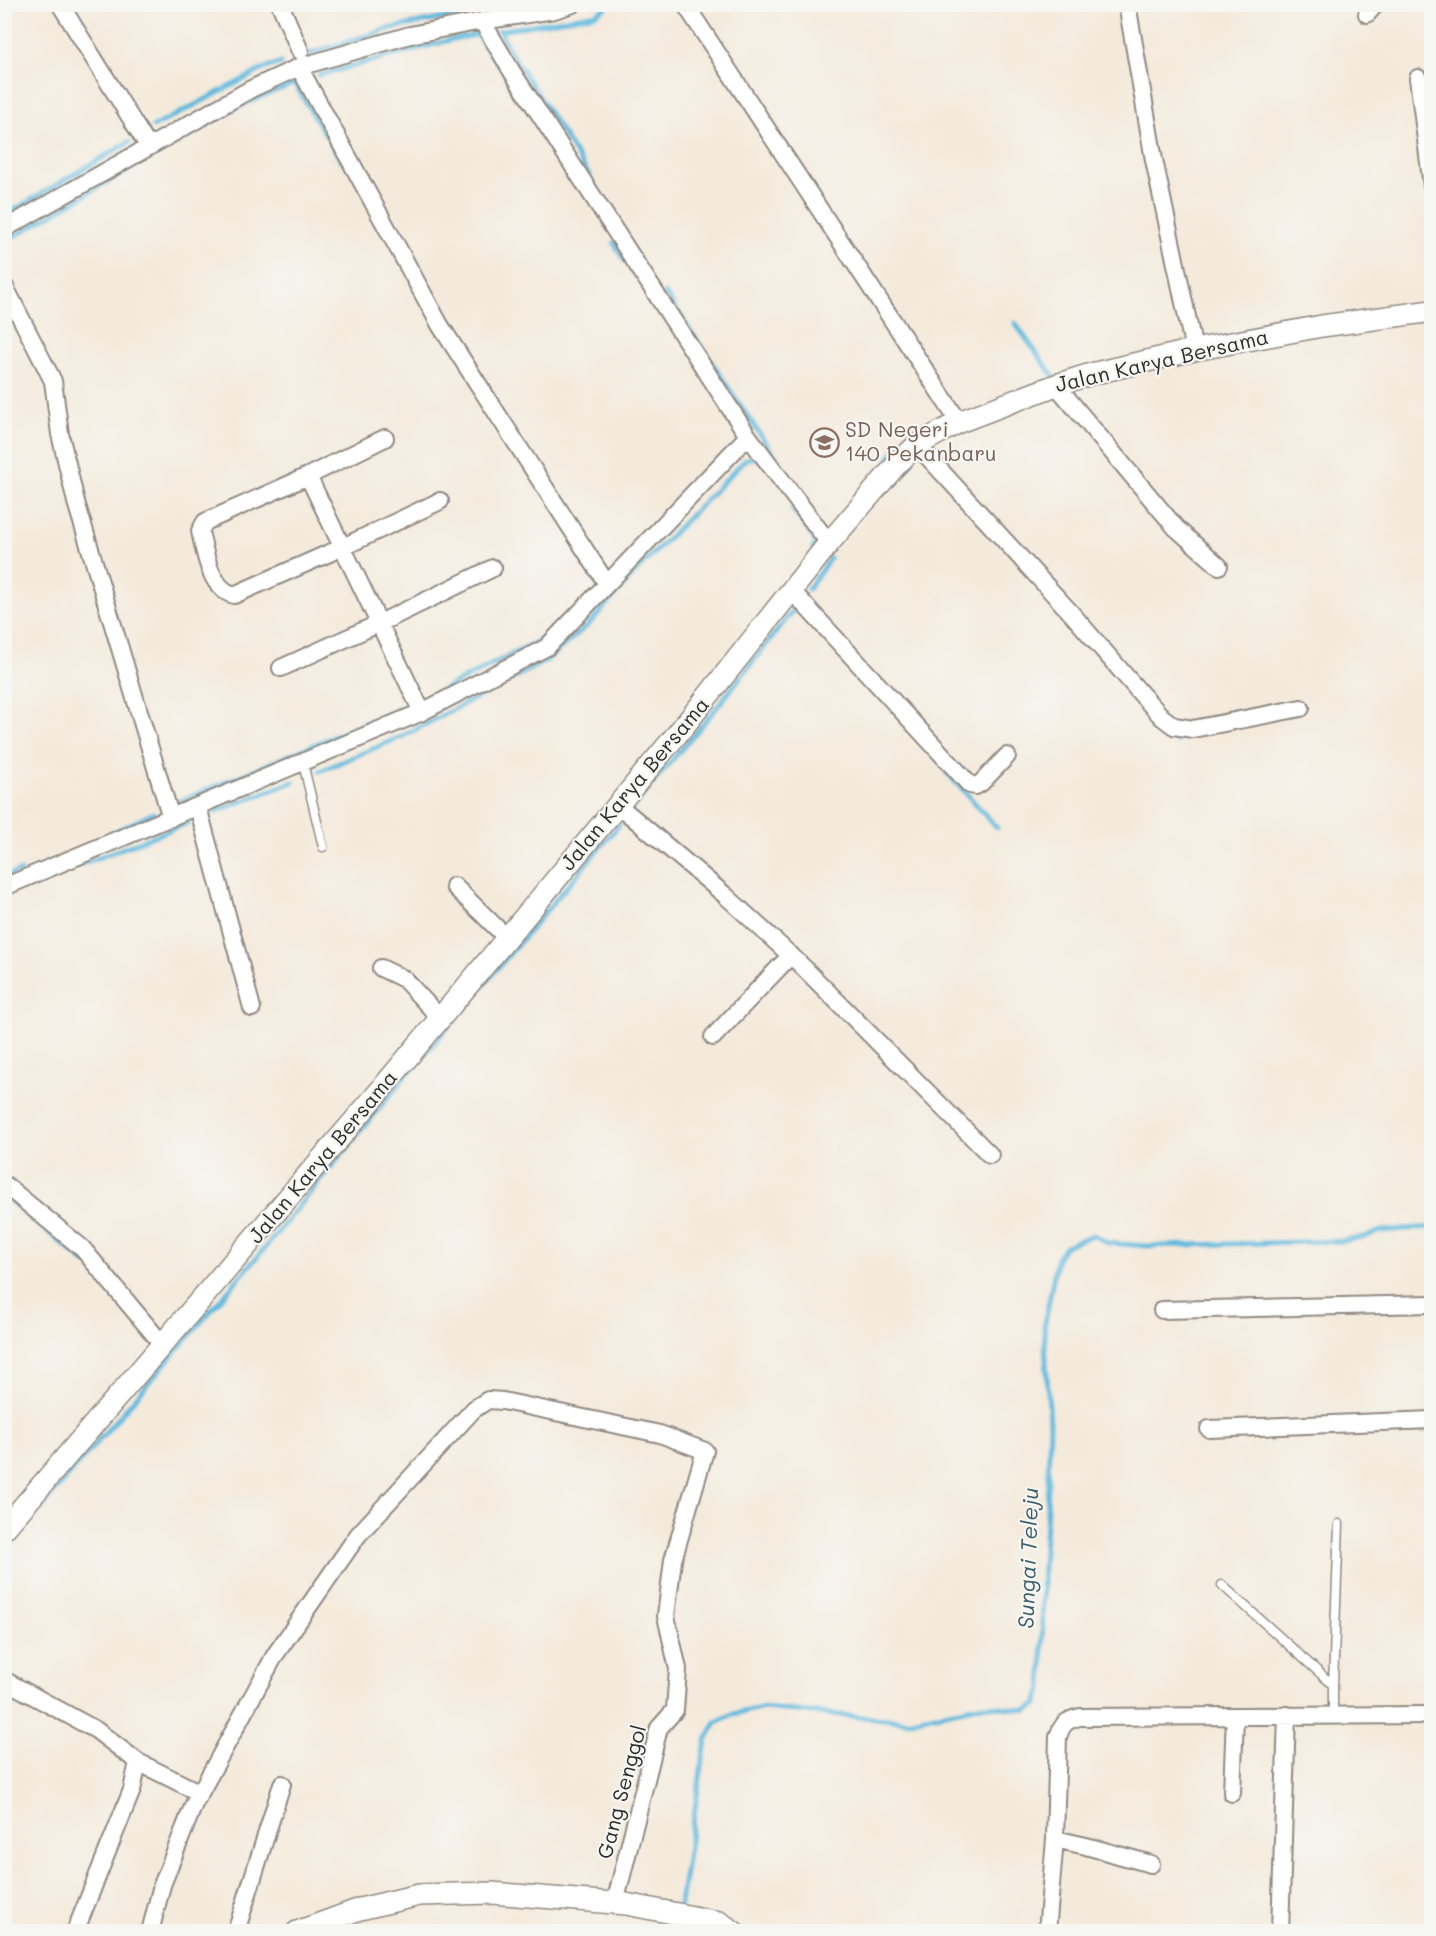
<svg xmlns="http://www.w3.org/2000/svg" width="1436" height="1936" font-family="Mali,sans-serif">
  <rect width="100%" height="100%" fill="#f6f6f2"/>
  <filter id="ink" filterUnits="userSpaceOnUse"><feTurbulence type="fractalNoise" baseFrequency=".0167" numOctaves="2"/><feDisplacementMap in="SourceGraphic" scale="12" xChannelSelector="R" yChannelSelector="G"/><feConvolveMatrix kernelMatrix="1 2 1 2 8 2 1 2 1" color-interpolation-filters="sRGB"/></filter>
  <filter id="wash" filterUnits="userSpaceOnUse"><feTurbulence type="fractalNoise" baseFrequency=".008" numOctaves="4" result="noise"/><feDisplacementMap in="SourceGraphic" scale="24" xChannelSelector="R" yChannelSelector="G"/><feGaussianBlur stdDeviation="1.35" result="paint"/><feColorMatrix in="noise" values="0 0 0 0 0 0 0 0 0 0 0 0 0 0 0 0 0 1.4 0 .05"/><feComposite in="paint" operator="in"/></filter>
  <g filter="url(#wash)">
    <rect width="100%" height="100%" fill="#f4eadb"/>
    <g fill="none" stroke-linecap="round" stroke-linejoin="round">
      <!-- stream -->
      <path stroke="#5fb9dd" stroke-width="5" d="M499,31L596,14L610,4
        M500,31L506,45L589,175
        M478,35L498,64
        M309,54L388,29L516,4
        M319,75L454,39L480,34
        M294,83L341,160
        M153,127L265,68L281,63
        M4,216L129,142
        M4,242L238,106L293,84
        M614,243L625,261
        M665,293L787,475
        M1015,323L1055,379
        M889,458L904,439L915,435
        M896,480L910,465
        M793,509L817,543L813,548
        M808,589L830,558
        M430,696L542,639L562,620
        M1167,729L1177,741
        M320,771L403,736L546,661L588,625L644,563L746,459L758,457L759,459
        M946,771L997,828
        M180,801L404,707
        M634,805L714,711L799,603L800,604
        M214,812L293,782
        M112,833L154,813
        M56,874L188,823
        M4,877L21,871
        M4,1196L84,1262
        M4,1550L264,1249L391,1094L619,825
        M679,1909L706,1740L716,1722L733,1714L762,1708L907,1721L983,1705L1027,1710L1037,1704L1042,1688L1043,1564L1047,1510L1050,1424L1044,1328L1057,1258L1065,1246L1093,1235L1108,1243L1147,1246L1343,1241L1364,1237L1381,1231L1432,1227
        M676,1932L678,1918"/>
    </g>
  </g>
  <g filter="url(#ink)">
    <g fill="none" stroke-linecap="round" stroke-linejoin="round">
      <defs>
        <path id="service" d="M303,763L323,847
          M1222,1585L1333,1685V1716
          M1333,1685L1339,1524"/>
        <path id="minor" d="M60,4L148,146
          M280,4L300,51
          M685,4L959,422
          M1127,4L1154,160L1194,350
          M1367,14L1376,4
          M482,21L511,70L748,436L829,543
          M299,67L440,325L607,584
          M1418,78L1432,186
          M4,229L251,89L299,67L410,35L482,21L554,10L573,4
          M4,285L53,381L60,434L76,502L171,818
          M1056,385L1176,528L1219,566
          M385,438L308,476L205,522L200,531C205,553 210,589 234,595L343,547L440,501
          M917,445L1072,614L1142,695L1162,717L1174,726L1193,729L1301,708
          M308,476L422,712
          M791,590L970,785L976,786L981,783L1007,756
          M281,668L380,623L493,568
          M618,805L726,896L799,963L990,1155
          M198,807L252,1008
          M454,886L507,938
          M4,887L422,712L547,647L748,436
          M381,968L404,979L440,1018
          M713,1037L791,955
          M4,1184L82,1248L162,1344
          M1162,1310L1432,1304
          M1209,1429L1432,1420
          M4,1680L96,1730L138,1762L132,1790L75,1932
          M138,1762L200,1793
          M1232,1793L1235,1716
          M1055,1839L1086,1846L1151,1864
          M150,1932L162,1885L194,1804L275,1655L358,1535L474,1409L488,1400L503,1401L660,1434L705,1451L673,1560L666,1616L678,1669L675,1710L659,1728L615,1903
          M236,1932L282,1784
          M1047,1932L1055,1839L1058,1737C1062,1724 1066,1720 1080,1717L1432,1715
          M1280,1932L1287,1715"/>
        <path id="tertiary" d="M4,1529L378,1093L688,721L829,543L897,464L917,445L959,422L1056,385L1091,374L1194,350L1322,326L1432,311
          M297,1932L360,1909L419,1895L492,1893L626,1904L719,1922L734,1932"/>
      </defs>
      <!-- service casing -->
      <use href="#service" stroke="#908a83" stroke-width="11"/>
      <!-- minor casing -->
      <use href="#minor" stroke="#908a83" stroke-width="20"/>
      <!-- tertiary casing -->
      <use href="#tertiary" stroke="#908a83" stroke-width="24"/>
      <!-- service -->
      <use href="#service" stroke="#fff" stroke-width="8"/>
      <!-- minor -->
      <use href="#minor" stroke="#fff" stroke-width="16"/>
      <!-- tertiary -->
      <use href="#tertiary" stroke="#fff" stroke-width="21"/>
    </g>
  </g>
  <!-- icons -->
  <defs>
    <symbol id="school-ring" viewBox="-11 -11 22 22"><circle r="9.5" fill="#f6f6f2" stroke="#8d6e63" stroke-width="1.5"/><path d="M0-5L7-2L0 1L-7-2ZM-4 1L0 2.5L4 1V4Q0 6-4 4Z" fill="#8d6e63"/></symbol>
  </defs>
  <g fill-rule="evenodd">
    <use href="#school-ring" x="808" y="426" width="33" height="33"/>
  </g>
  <g text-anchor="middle" stroke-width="4.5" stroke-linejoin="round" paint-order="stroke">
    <!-- street labels -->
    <g font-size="21" fill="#2b2b2b" stroke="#f6f6f2">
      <text transform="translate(1162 361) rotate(-13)" y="7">Jalan Karya Bersama</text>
      <text transform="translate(635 784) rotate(-50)" y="7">Jalan Karya Bersama</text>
      <text transform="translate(323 1157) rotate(-50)" y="7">Jalan Karya Bersama</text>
      <text transform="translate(622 1792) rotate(-75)" y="7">Gang Senggol</text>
    </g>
    <!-- education labels -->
    <g font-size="21" fill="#785e54" stroke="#f6f6f2" text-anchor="start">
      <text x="845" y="437">SD Negeri<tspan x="845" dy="24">140 Pekanbaru</tspan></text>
    </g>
    <!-- water labels -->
    <g font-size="22" font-style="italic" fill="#3d5d69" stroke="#f6f6f2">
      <text transform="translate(1028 1558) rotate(-88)" y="8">Sungai Teleju</text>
    </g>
  </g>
  <!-- margin -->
  <rect width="1436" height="1936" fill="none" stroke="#f6f6f2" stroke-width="24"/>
</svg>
